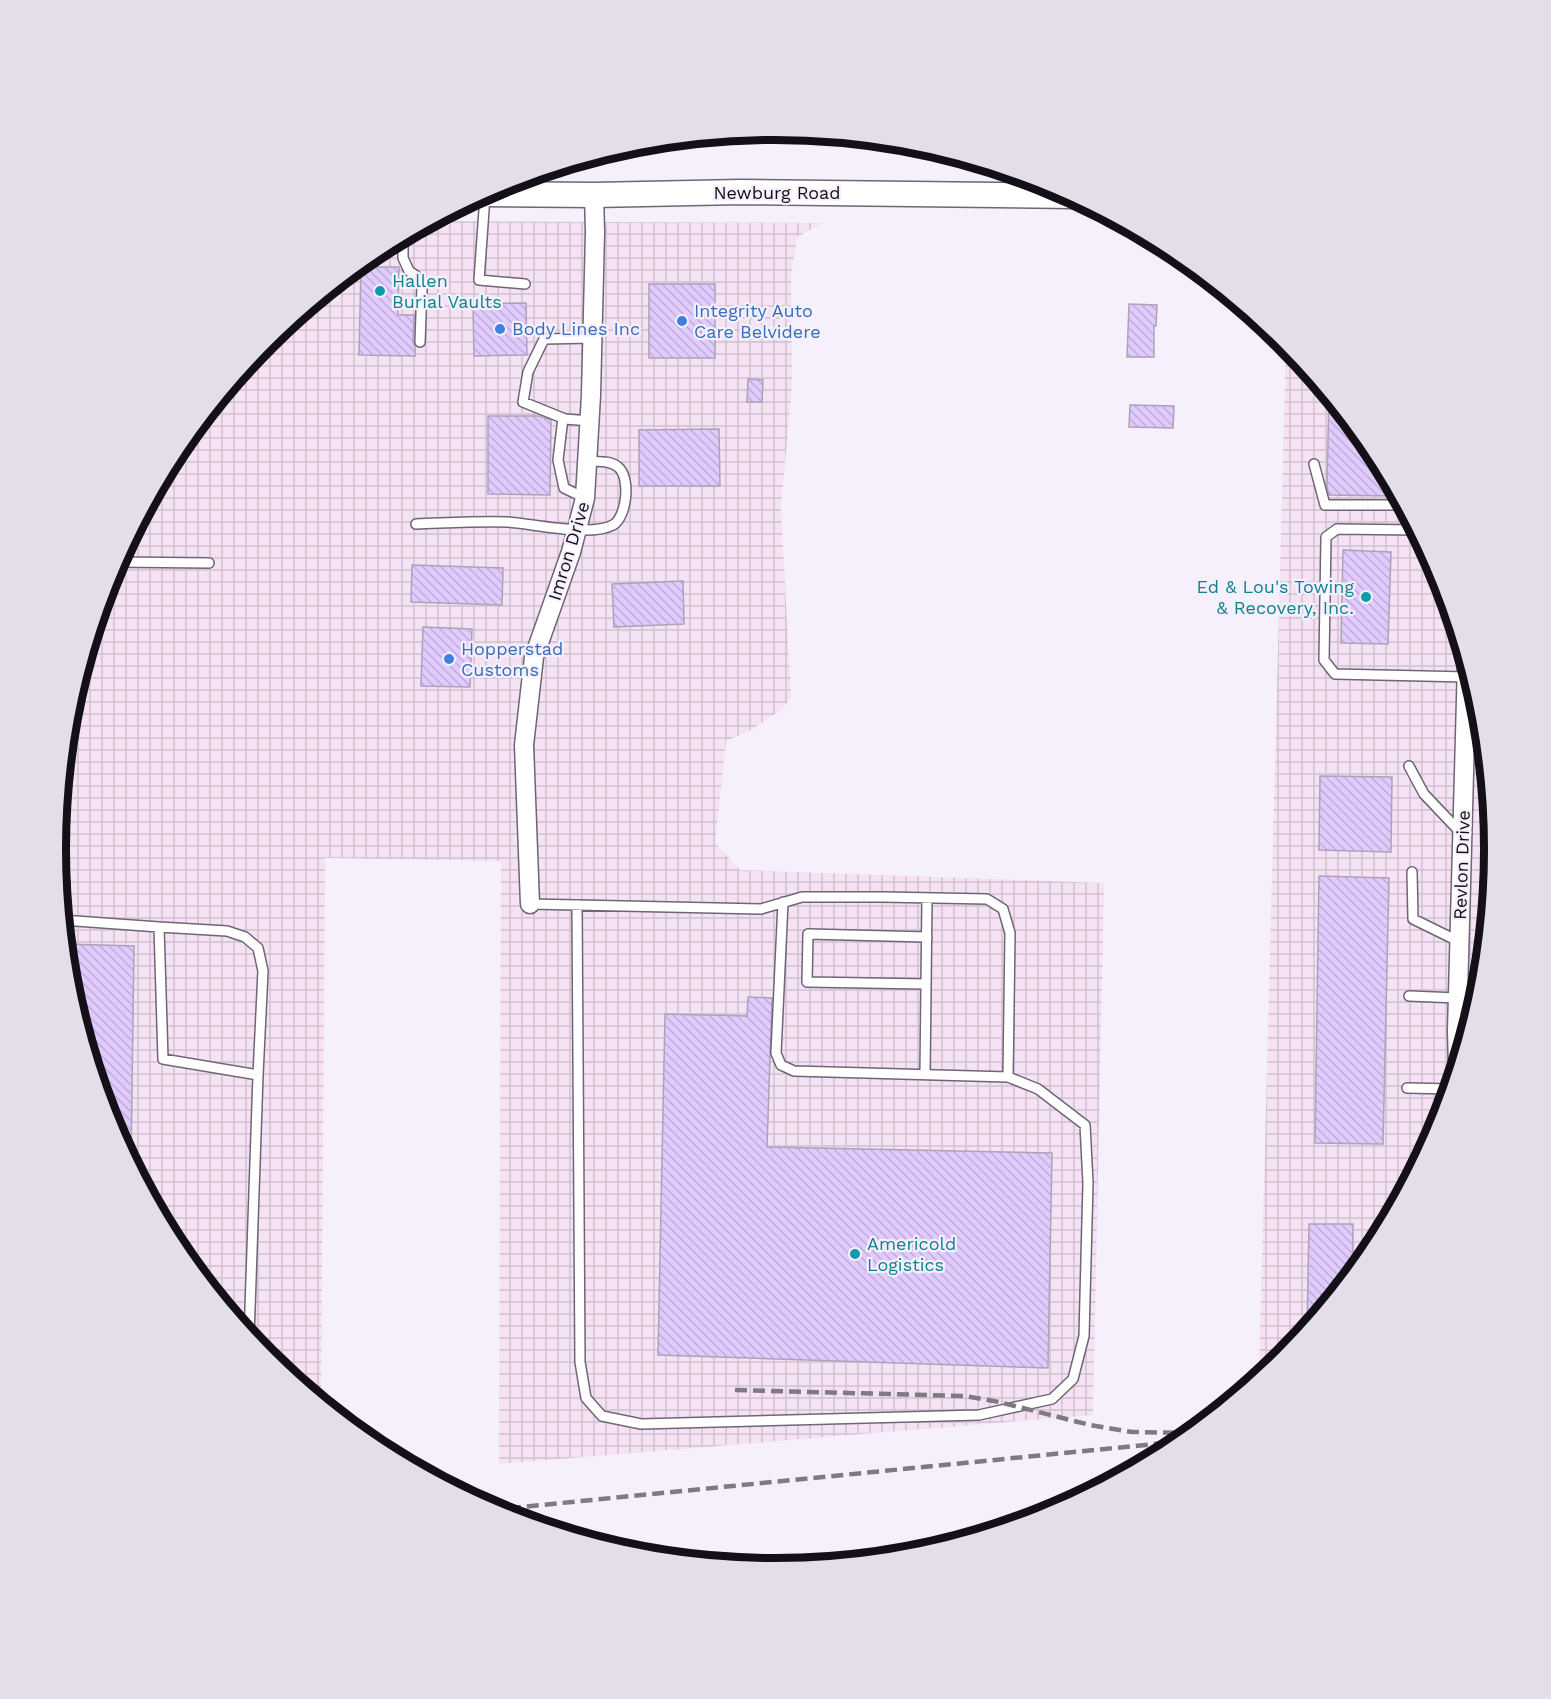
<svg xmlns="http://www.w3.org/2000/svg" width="1551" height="1699" font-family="'Work Sans',sans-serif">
  <defs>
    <pattern id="industrial-grid" width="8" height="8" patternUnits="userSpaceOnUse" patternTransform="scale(1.5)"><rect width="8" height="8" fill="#f5e2f4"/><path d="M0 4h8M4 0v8" fill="none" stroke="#d1c1d0"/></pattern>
    <pattern id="building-back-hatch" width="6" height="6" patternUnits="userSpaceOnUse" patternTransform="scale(1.5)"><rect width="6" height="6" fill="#e1cafd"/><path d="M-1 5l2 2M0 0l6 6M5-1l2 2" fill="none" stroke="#c0acd8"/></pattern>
  </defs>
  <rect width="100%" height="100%" fill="#f6f0fd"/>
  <!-- industrial -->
  <path fill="url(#industrial-grid)" d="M432,221L823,223L797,237L791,275L792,385L781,508L791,697L781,710L751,730L726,741L715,843L740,870L1104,883L1093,1415L499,1464L501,861L325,858L321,1403L266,1358L177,1249L110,1125L69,990L56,850L69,709L110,574L177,449L267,340L376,251Z
    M1286,342L1374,450L1441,574L1482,709L1495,850L1482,990L1441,1125L1374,1250L1284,1359L1266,1374L1259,1375Z"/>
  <!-- building -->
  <path fill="url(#building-back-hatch)" stroke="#aca3b7" stroke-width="1.5" d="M361,267H399L398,315H414L413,342L415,347V356L359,355Z
    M649,284H715V358H649Z
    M526,303L527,355L474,356L473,304Z
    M1129,304L1157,305L1156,326H1154V357H1127Z
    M748,379L763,380L762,402H747Z
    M1329,394L1374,450L1394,488V496L1329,495L1327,487Z
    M1130,405L1174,406L1173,428L1129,427Z
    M488,416H539L551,420L550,495L488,494Z
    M719,429L720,486H639V430Z
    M1343,550L1391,552L1388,644L1341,643Z
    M412,565L503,568L502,605L411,602Z
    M683,581L684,624L614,627L612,584Z
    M423,627L472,629L470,687L421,686Z
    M1320,776L1392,777L1391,852L1319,850Z
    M1319,876L1389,878L1383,1144L1315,1143Z
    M65,944L134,946L131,1163L110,1125L69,990Z
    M748,997L772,998L767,1147L1052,1153L1048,1368L658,1355L665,1014L747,1016Z
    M1309,1224H1353V1275L1307,1331Z"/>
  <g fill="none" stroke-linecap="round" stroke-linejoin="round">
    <defs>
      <path id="lane" d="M485,196L479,280L525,284
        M403,236V258L409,271L416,276L422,286L420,342
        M563,418L558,460L564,488L585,498
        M590,421L565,419L523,402L528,372L544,339L593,338
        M1314,464L1325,505H1404
        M416,524C447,523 478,521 508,522C534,524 591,537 613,525C627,517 631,477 618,467C610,460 598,462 587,461
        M1417,530L1337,529L1326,537L1324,660L1335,674L1467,677
        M117,562L209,563
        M1409,766L1424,794L1462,834
        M1412,872L1413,919L1460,942
        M530,904L761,909L802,897H883L987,899L1003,909L1010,933L1008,1077L794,1071L781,1065L776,1053L783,902
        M577,905L580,1362L586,1398L602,1416L641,1424L979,1415L1052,1399L1073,1379L1084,1336L1088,1183L1085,1125L1038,1089L1008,1077
        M62,920L159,927L163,1059L258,1075L249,1338
        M159,927L227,931L245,937L258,948L263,971L258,1075
        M926,984L807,982L808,934L927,937
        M1409,996L1458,998
        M925,1074L927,898
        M1407,1088L1452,1089
        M1380,1238V1236"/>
      <path id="street" d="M530,904L524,745L534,657L571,552L585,498L591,395L595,232L594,195
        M1458,1067L1457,1031L1467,662"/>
      <path id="secondary" d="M482,194L594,195L740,192L1073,196"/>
    </defs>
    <!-- lane casing -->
    <use href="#lane" stroke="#6e6578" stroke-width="12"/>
    <!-- street casing -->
    <use href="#street" stroke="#6e6578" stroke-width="21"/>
    <!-- secondary casing -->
    <use href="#secondary" stroke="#6e6578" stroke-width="27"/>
    <!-- lane -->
    <use href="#lane" stroke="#fff" stroke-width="9"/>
    <!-- street -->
    <use href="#street" stroke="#fff" stroke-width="18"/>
    <!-- secondary -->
    <use href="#secondary" stroke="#fff" stroke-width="24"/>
    <!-- rail -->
    <path stroke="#7e7983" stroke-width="4.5" stroke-dasharray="12 6" stroke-linecap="butt" d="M735,1390L965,1396L999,1402L1090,1425L1132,1432L1194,1433
      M491,1510L1185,1441"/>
  </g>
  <!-- markers -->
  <g fill="#0f9aa8" stroke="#f6f0fd" stroke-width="2">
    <circle cx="380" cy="291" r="6"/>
    <circle cx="1366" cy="597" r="6"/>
    <circle cx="855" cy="1254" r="6"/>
  </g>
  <g fill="#3f7fe0" stroke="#f6f0fd" stroke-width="2">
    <circle cx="682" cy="321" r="6"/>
    <circle cx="500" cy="329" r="6"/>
    <circle cx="449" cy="659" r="6"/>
  </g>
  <g text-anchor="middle" stroke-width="4.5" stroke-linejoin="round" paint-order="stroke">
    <!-- street labels -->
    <g font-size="18" fill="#131017" stroke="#f6f0fd">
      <text x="777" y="199">Newburg Road</text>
      <text transform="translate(569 551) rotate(-73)" y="6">Imron Drive</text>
      <text transform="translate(1462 865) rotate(-88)" y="6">Revlon Drive</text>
    </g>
    <!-- culture labels -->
    <g font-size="18" fill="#0d838f" stroke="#f6f0fd" text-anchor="start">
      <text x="392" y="287">Hallen<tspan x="392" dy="21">Burial Vaults</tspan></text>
      <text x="1354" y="593" text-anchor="end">Ed &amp; Lou's Towing<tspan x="1354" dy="21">&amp; Recovery, Inc.</tspan></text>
      <text x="867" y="1250">Americold<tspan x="867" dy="21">Logistics</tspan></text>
    </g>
    <!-- shop labels -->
    <g font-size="18" fill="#366cbe" stroke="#f6f0fd" text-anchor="start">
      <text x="694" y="317">Integrity Auto<tspan x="694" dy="21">Care Belvidere</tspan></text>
      <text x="512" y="335">Body Lines Inc</text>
      <text x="461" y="655">Hopperstad<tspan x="461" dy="21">Customs</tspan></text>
    </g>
  </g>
  <!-- crop -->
  <path d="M0 0H1551V1699H0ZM66 849a709 709 0 1 1 1418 0a709 709 0 1 1-1418 0Z" fill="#e4deeb" fill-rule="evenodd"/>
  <path fill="none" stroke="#131017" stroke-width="8" d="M66 849a709 709 0 1 1 1418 0a709 709 0 1 1-1418 0Z"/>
</svg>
